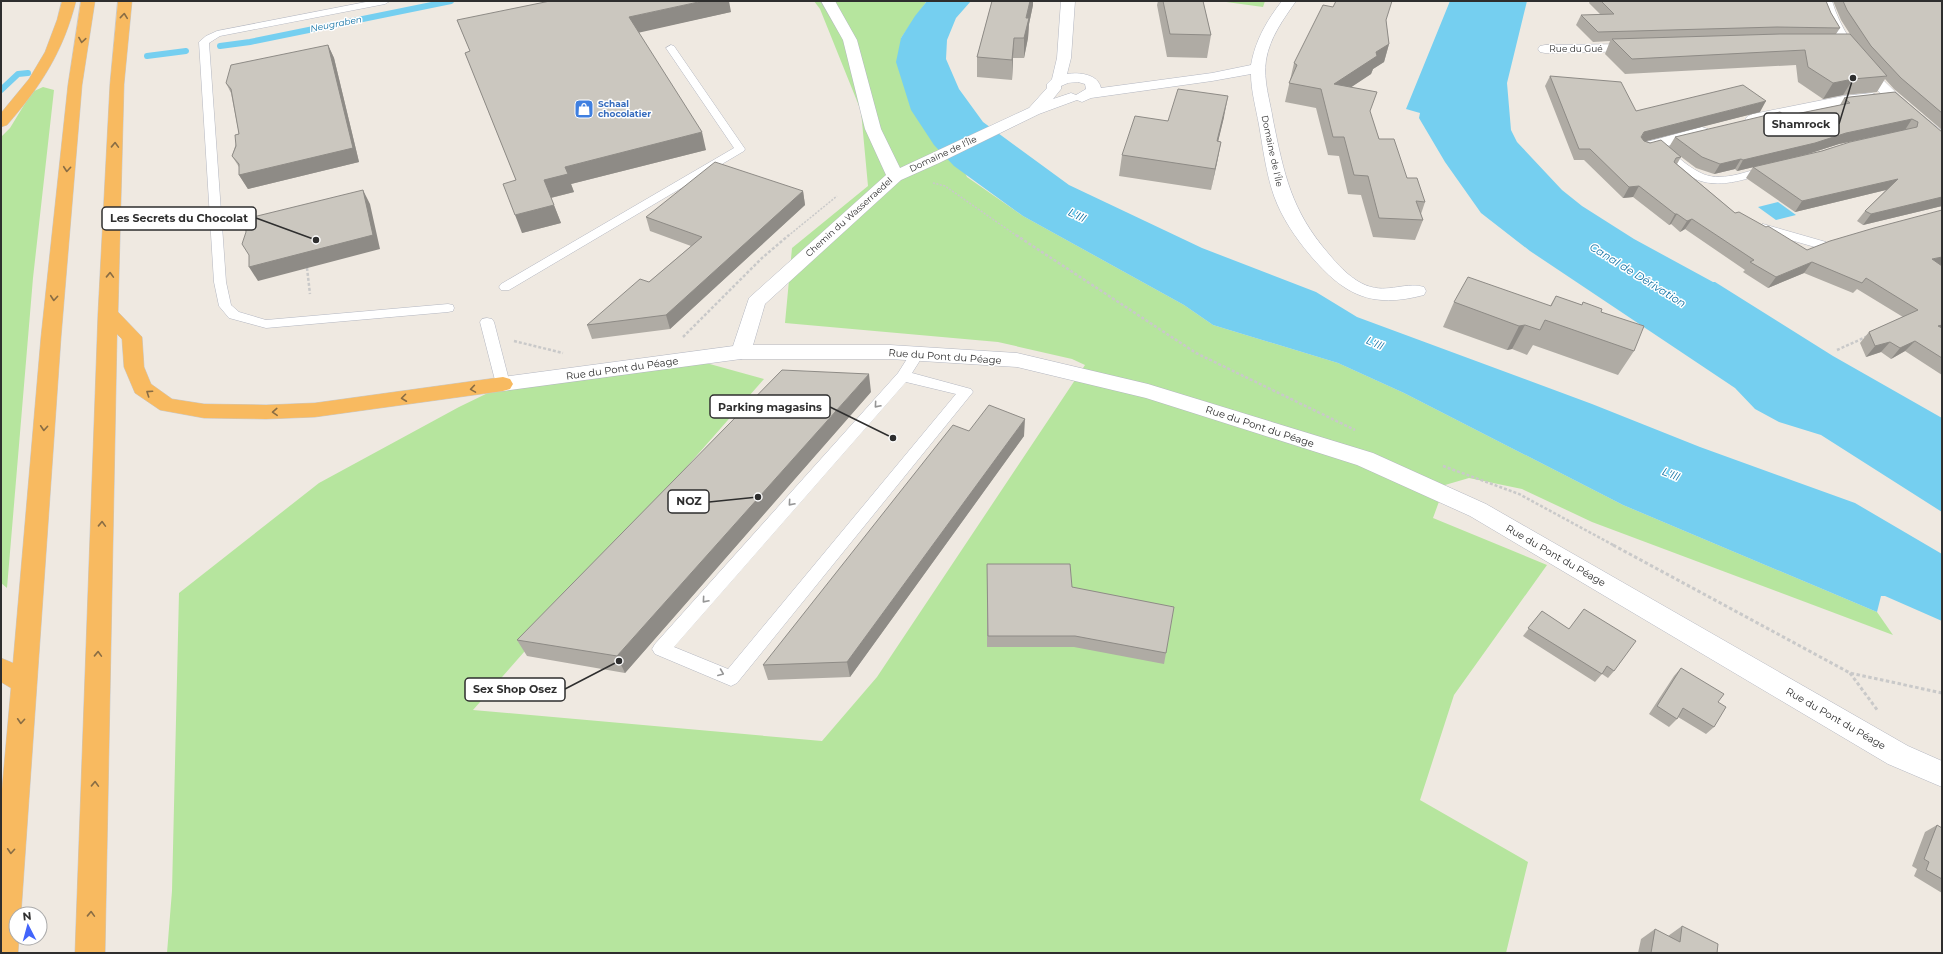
<svg xmlns="http://www.w3.org/2000/svg" width="1943" height="954" font-family="Montserrat,sans-serif">
  <rect width="100%" height="100%" fill="#efe9e1"/>
  <!-- green -->
  <path fill="#b6e59e" d="M814,1L926,2L901,38L967,177L1023,216L1184,305L1213,325L1338,363L1404,393L1623,505L1877,612L1893,635L1592,522L1522,489L1469,478L1445,485L1433,518L1547,565L1454,695L1420,800L1528,862L1506,953H167L172,891L179,593L319,483L459,407L519,378L688,358L764,379L473,710L822,741L877,677L1085,365L1072,359L998,342L785,323L792,248L868,186L861,111L820,9Z
    M1219,1H1265L1263,7Z
    M43,87L54,90L33,278L7,588L1,583V137L10,128L32,92Z"/>
  <!-- water -->
  <path fill="#75cff0" d="M927,1H971L956,18L947,40L946,59L959,89L983,122L1069,185L1202,248L1316,292L1357,317L1592,404L1700,447L1855,503L1942,554V621L1885,596H1881L1877,612L1623,505L1404,393L1338,363L1213,325L1184,305L1023,216L954,166L934,145L911,110L896,62L901,38L915,16Z
    M1450,1H1527L1507,83L1511,130L1517,142L1562,190L1582,206L1634,239L1713,282H1715L1833,356L1942,418V512L1821,435L1779,422L1755,409L1735,388L1530,251L1481,213L1445,162L1419,118L1420,113L1406,109Z
    M1778,202L1796,215L1776,220L1758,207Z"/>
  <g fill="none" stroke-linecap="round" stroke-linejoin="round">
    <!-- stream -->
    <path stroke="#75cff0" stroke-width="6" d="M220,46L250,42L451,1
      M147,56L186,51
      M1,90L18,74L28,73"/>
    <defs>
      <path id="service" d="M371,1H390L385,4L220,36L209,43L226,282L231,305L239,312L266,320L448,304L453,305L454,308L453,311L448,312L266,328L229,318L219,306L214,282L199,42L206,36L217,31Z
        M671,45L674,46L745,149L744,151L509,290H501L499,287L501,284L734,148L666,48Z
        M1663,147L1667,148C1677,156 1687,166 1699,172C1720,184 1746,171 1768,166L1774,169L1772,171C1746,179 1717,191 1691,177C1679,171 1669,161 1659,152L1658,150L1659,148Z
        M1763,224L1826,242L1828,245L1822,249L1759,231L1757,228Z
        M487,318L492,319L494,322L510,384L508,387L503,389L498,387L496,384L480,322L482,319Z
        M917,349L922,351L924,354L912,373L971,389L973,392L737,683L731,686L655,654L652,649L655,644L898,373L912,351ZM906,382L956,394L728,669L674,647Z"/>
      <path id="minor" d="M821,1H835L857,40L881,129L900,168L1029,108L1047,88V84L1052,79L1057,58L1061,1H1075L1071,58L1067,74C1079,72 1098,74 1101,88L1212,73L1251,65C1255,41 1267,20 1282,1H1296C1283,20 1270,37 1266,60C1263,81 1270,100 1273,120C1284,174 1291,210 1328,253C1337,264 1348,276 1361,283C1386,296 1402,281 1424,287L1426,291L1424,295C1371,309 1344,295 1310,255C1295,237 1282,218 1274,196C1266,173 1263,148 1259,125C1256,108 1251,91 1251,74L1212,81L1091,98L1082,102L1077,100L1039,114L939,163L901,180L765,304L751,352L748,357L741,359L734,357L731,352L749,298L886,175L865,129L843,40ZM1078,82L1085,84L1086,89L1076,95L1071,93L1053,99L1061,89V86L1068,83Z
        M1636,44L1641,45L1643,48L1641,51L1545,53L1540,52L1538,49L1540,46L1545,45Z
        M1872,93L1877,95L1880,98L1877,101L1843,106L1753,124L1748,122L1745,119L1748,116L1753,114L1843,96Z
        M1702,127L1708,129L1710,132L1708,135L1645,152L1639,150L1637,147L1639,144Z"/>
      <path id="tertiary" d="M741,345H890L1017,353L1148,384L1373,453L1486,504L1908,746L1942,761V787L1888,764L1470,516L1357,465L1146,398L1017,367L890,359H741L503,391L496,389L493,384L496,379L503,377Z"/>
      <path id="secondary" d="M1818,1H1832C1848,55 1900,98 1942,131V144L1936,142C1893,107 1834,57 1818,1Z"/>
      <path id="trunk" d="M62,1H76C63,52 41,86 7,125L1,127V113L29,79L45,52L57,20Z
        M81,1H95L82,85L61,337L21,914H16V938H19L18,953H1V800L11,688L1,682V658L13,663L41,337L68,85Z
        M118,1H132L124,84L118,312L142,337L144,367L151,384L172,399L204,404L266,405L315,403L503,377L510,379L513,384L510,389L503,391L315,417L266,419L204,418L160,410L135,393L124,367L122,339L117,334L105,953H75L98,314L110,84Z"/>
    </defs>
    <!-- service casing -->
    <use href="#service" stroke="#b4b7c1" stroke-width="1"/>
    <!-- minor casing -->
    <use href="#minor" stroke="#b4b7c1" stroke-width="1"/>
    <!-- tertiary casing -->
    <use href="#tertiary" stroke="#b4b7c1" stroke-width="1"/>
    <!-- secondary casing -->
    <use href="#secondary" stroke="#b4b7c1" stroke-width="1"/>
    <!-- trunk casing -->
    <use href="#trunk" stroke="#c9c9c9" stroke-width="1"/>
    <!-- path-far2 -->
    <path stroke="#c9c9c9" stroke-width="1.5" stroke-dasharray="2 1.5" stroke-linecap="butt" d="M933,183L945,186L1017,236
      M788,236L837,196"/>
    <!-- path-far1 -->
    <path stroke="#c9c9c9" stroke-width="2.5" stroke-dasharray="3 2" stroke-linecap="butt" d="M1016,235L1196,353L1355,430
      M307,268L310,294
      M683,337L762,258L789,235
      M514,341L563,353
      M1837,350L1868,336
      M1443,466L1519,494L1615,546"/>
    <!-- path -->
    <path stroke="#c9c9c9" stroke-width="3" stroke-dasharray="3.5 2.5" stroke-linecap="butt" d="M1613,545L1850,673L1942,693
      M1850,673L1878,711"/>
    <!-- service -->
    <use href="#service" fill="#fff" fill-rule="evenodd"/>
    <!-- minor -->
    <use href="#minor" fill="#fff" fill-rule="evenodd"/>
    <!-- tertiary -->
    <use href="#tertiary" fill="#fff" fill-rule="evenodd"/>
    <!-- secondary -->
    <use href="#secondary" fill="#fff" fill-rule="evenodd"/>
    <!-- trunk -->
    <use href="#trunk" fill="#f8ba60" fill-rule="evenodd"/>
  </g>
  <!-- wall -->
  <path fill="#afaba4" d="M992,1H1033V5L1029,24L1028,38L1024,58H1013L1012,80L977,77V57Z
    M1158,1H1203L1211,35L1207,58L1167,57L1157,5Z
    M1590,1H1826L1831,13L1840,28L1836,34H1850L1841,20L1833,1H1942V130L1894,89L1885,79L1877,92L1843,95L1823,99L1798,82L1796,65L1625,74L1605,54L1610,41L1593,42L1576,25L1581,15H1601L1589,3Z
    M1333,7L1386,20L1389,44L1384,62L1373,69L1371,74L1351,87L1370,112L1379,139L1425,202L1421,214L1423,220L1415,240L1373,237L1361,195L1348,194L1339,156L1328,155L1316,108L1285,102L1294,63Z
    M731,12L638,32L706,150L571,184L574,192L551,198L561,223L522,233L516,180L465,53L470,51L457,20Z
    M328,45L334,58L359,162L248,189L239,175V167L232,156L239,134L231,93L226,83Z
    M1550,76L1636,111L1760,112L1644,141L1669,147L1675,137L1786,116L1840,105L1844,98L1895,92L1942,132V206L1863,225L1857,221L1865,211L1886,190L1795,212L1746,178L1753,167L1822,151L1905,130L1839,144L1808,154L1737,171L1735,169L1714,174L1696,168L1676,153L1681,157L1677,164L1735,213L1807,250L1942,266V375L1905,351L1891,359L1881,352L1866,357L1860,343L1869,332L1903,317L1857,289L1853,293L1804,273L1768,288L1743,272L1745,270L1685,229L1680,232L1671,224L1669,225L1633,197L1623,198L1584,160H1574L1545,86Z
    M1224,117L1218,141L1221,142L1211,190L1119,176L1122,155L1168,121Z
    M803,191L805,205L670,329L592,339L587,325L649,282L691,246L650,231L646,217Z
    M1556,296L1601,312L1634,351L1618,375L1533,345L1527,355L1512,349L1507,350L1443,327L1454,302L1550,306Z
    M871,392L625,673L527,656L517,640Z
    M969,431L1024,436L850,677L768,680L763,665Z
    M987,564L1072,587L1166,653L1164,664L1074,647H987Z
    M1542,611L1614,671L1608,678L1602,674L1595,682L1523,636Z
    M1681,668L1718,702L1714,727L1706,734L1678,717L1677,719L1669,727L1649,714L1674,676Z
    M1937,825L1942,828V893L1914,876L1917,869L1912,866L1925,832Z
    M1682,926L1717,953H1638L1641,939L1655,929L1668,936Z"/>
  <!-- shaded-wall -->
  <path fill="#8e8b86" d="M703,1H729L731,12L633,34L629,17Z
    M1030,1H1033V5L1029,24L1028,38L1024,58V38L1026,18Z
    M1014,38L1013,58L1012,80V60Z
    M1389,44L1384,62L1373,69L1371,74L1329,102L1334,84L1376,52Z
    M328,45L334,58L359,162L248,189L239,175Z
    M1853,79L1843,95L1823,99L1833,83Z
    M1228,96L1224,117L1213,163L1217,141Z
    M1766,101L1760,112L1639,143L1644,132Z
    M1912,119L1905,130L1839,144L1808,154L1737,171L1743,160L1846,133Z
    M702,132L706,150L571,184L574,192L550,198L544,180L565,167Z
    M1221,142L1217,163L1211,190L1215,169Z
    M1741,159L1735,169L1714,174L1720,164Z
    M1898,179L1890,189L1795,212L1802,201Z
    M1639,186L1633,197L1623,198L1629,187Z
    M363,190L370,204L380,249L258,281L249,267Z
    M803,191L805,205L670,329L666,315Z
    M1942,197V206L1863,225L1871,214Z
    M554,205L561,223L522,233L515,215Z
    M1675,214H1677L1671,224L1669,225Z
    M1692,219L1685,229L1680,232L1687,221Z
    M1942,257V265L1923,270L1932,259Z
    M1812,262L1804,273L1768,288L1776,277Z
    M1525,325L1512,349L1507,350L1519,326Z
    M1942,325V332L1938,326Z
    M1915,341L1905,351L1891,359L1900,348Z
    M1890,342L1881,352L1866,357L1875,346Z
    M869,374L871,392L625,673L617,656Z
    M1025,419L1024,436L850,677L847,662Z"/>
  <!-- building -->
  <path fill="#cbc7bf" stroke="#8e8b86" d="M550,1H703L629,17L702,132L565,167L568,174L544,180L554,205L515,215L503,184L516,180L465,53L470,51L457,20Z
    M992,1H1030L1026,18H1029L1024,38H1014L1012,60L977,57Z
    M1163,1H1203L1211,35L1170,34Z
    M1336,1H1392L1386,20L1389,44L1376,52L1377,56L1334,84L1377,92L1370,111L1379,139H1394L1407,178H1417L1425,202L1416,201L1423,220L1379,218L1368,176L1354,175L1344,137H1333L1321,89L1289,83L1297,65L1294,63L1323,5L1333,7Z
    M1601,1H1826L1831,13L1840,28L1777,27L1598,32L1581,15L1614,14Z
    M1843,1H1942V113L1901,78L1871,46L1847,10Z
    M1780,34H1850L1887,76L1853,79L1833,83L1808,67L1805,50L1632,59L1612,39Z
    M328,45L353,148L239,175V164L232,156L236,146L235,135L239,134L231,89L226,83L231,65Z
    M1550,76L1621,82L1636,111L1743,85L1766,101L1644,132L1641,137L1644,141L1650,143L1661,140L1681,157L1676,158L1674,162L1735,213L1739,212L1766,227L1768,226L1807,250L1830,241L1874,228L1942,210V257L1932,259L1942,266V325L1938,326L1942,328V358L1915,341L1900,348L1890,342L1875,346L1869,332L1918,310L1866,278L1862,283L1812,262L1776,277L1750,262L1754,260L1692,219L1687,221L1677,214H1675L1639,186L1629,187L1590,149H1579Z
    M1178,89L1228,96L1217,141L1221,142L1215,169L1122,155L1135,116L1168,121Z
    M1895,92L1942,132V197L1871,214L1865,211L1898,179L1802,201L1753,167L1822,151L1850,142L1917,127L1918,122L1912,119L1846,133L1815,143L1743,160L1741,159L1720,164L1702,157L1675,137L1780,112L1786,116L1850,103L1844,98L1850,97Z
    M715,162L803,191L666,315L587,325L640,279L649,282L702,237L646,217Z
    M363,190L373,235L249,267V255L242,244L246,232L245,219Z
    M1468,277L1551,306L1556,296L1582,305L1583,302L1602,309L1601,312L1644,326L1634,351L1545,320L1540,330L1525,325L1519,326L1454,302Z
    M782,370L869,374L617,656L517,640Z
    M989,405L1025,419L847,662L763,665L953,425L969,431Z
    M987,564H1070L1072,587L1174,607L1166,653L1075,636H988Z
    M1584,609L1636,641L1614,671L1607,666L1602,674L1528,628L1542,611L1569,629Z
    M1681,668L1724,694L1718,702L1726,707L1714,727L1683,708L1677,719L1657,706Z
    M1937,825L1942,828V879L1926,870L1929,862L1924,859Z
    M1682,926L1718,944L1717,953H1651L1655,929L1680,942Z"/>
  <!-- one-way arrows -->
  <defs><path id="oneway-chevron" d="M-2-3.5L2.5 0L-2 3.5" fill="none" stroke-width="1.6" stroke-linecap="round" stroke-linejoin="round"/></defs>
  <g stroke="#896d44">
    <use href="#oneway-chevron" transform="translate(124 16) rotate(-84)"/>
    <use href="#oneway-chevron" transform="translate(82 40) rotate(99)"/>
    <use href="#oneway-chevron" transform="translate(115 145) rotate(-88)"/>
    <use href="#oneway-chevron" transform="translate(67 169) rotate(95)"/>
    <use href="#oneway-chevron" transform="translate(110 275) rotate(-88)"/>
    <use href="#oneway-chevron" transform="translate(54 298) rotate(95)"/>
    <use href="#oneway-chevron" transform="translate(473 389) rotate(171)"/>
    <use href="#oneway-chevron" transform="translate(149 393) rotate(-146)"/>
    <use href="#oneway-chevron" transform="translate(404 398) rotate(173)"/>
    <use href="#oneway-chevron" transform="translate(275 412) rotate(177)"/>
    <use href="#oneway-chevron" transform="translate(44 428) rotate(94)"/>
    <use href="#oneway-chevron" transform="translate(102 524) rotate(-88)"/>
    <use href="#oneway-chevron" transform="translate(98 654) rotate(-88)"/>
    <use href="#oneway-chevron" transform="translate(21 721) rotate(94)"/>
    <use href="#oneway-chevron" transform="translate(95 784) rotate(-88)"/>
    <use href="#oneway-chevron" transform="translate(11 851) rotate(94)"/>
    <use href="#oneway-chevron" transform="translate(91 914) rotate(-88)"/>
  </g>
  <g stroke="#969696">
    <use href="#oneway-chevron" transform="translate(877 405) rotate(131)"/>
    <use href="#oneway-chevron" transform="translate(791 503) rotate(131)"/>
    <use href="#oneway-chevron" transform="translate(705 600) rotate(131)"/>
    <use href="#oneway-chevron" transform="translate(721 673) rotate(22)"/>
  </g>
  <!-- icons -->
  <defs>
    <symbol id="shop-square" viewBox="-11 -11 22 22"><rect x="-9" y="-9" width="18" height="18" rx="4" fill="#3f7fe0" stroke="#fff"/><path d="M-5-2.5h2.3a2.7 3.5 0 0 1 5.4 0H5L5.5 6h-11ZM-1.5-2.5h3a1.5 2.3 0 0 0-3 0Z" fill="#fff"/></symbol>
  </defs>
  <g fill-rule="evenodd">
    <use href="#shop-square" x="573" y="98" width="22" height="22"/>
  </g>
  <g text-anchor="middle" stroke-width="3" stroke-linejoin="round" paint-order="stroke">
    <!-- far-water labels -->
    <g font-size="9" font-style="italic" fill="#0d6fa3" stroke="#fff">
      <text transform="translate(336 24) rotate(-11)" y="3">Neugraben</text>
    </g>
    <!-- far-street labels -->
    <g font-size="9" fill="#2e2e2e" stroke="#fff">
      <text x="1576" y="52">Rue du Gué</text>
      <text transform="translate(1272 151) rotate(78)" y="3">Domaine de l'Île</text>
      <text transform="translate(943 154) rotate(-25)" y="3">Domaine de l'Île</text>
      <text transform="translate(849 217) rotate(-42)" y="3">Chemin du Wasserraedel</text>
    </g>
    <!-- far-shop labels -->
    <g font-size="9" font-weight="bold" fill="#366cbe" stroke="#fff" text-anchor="start">
      <text x="598" y="107">Schaal<tspan x="598" dy="10">chocolatier</tspan></text>
    </g>
    <!-- street labels -->
    <g font-size="10" fill="#2e2e2e" stroke="#fff">
      <text transform="translate(945 356) rotate(4)" y="4">Rue du Pont du Péage</text>
      <text transform="translate(622 368) rotate(-8)" y="4">Rue du Pont du Péage</text>
      <text transform="translate(1260 426) rotate(18)" y="4">Rue du Pont du Péage</text>
      <text transform="translate(1556 555) rotate(30)" y="4">Rue du Pont du Péage</text>
      <text transform="translate(1836 718) rotate(30)" y="4">Rue du Pont du Péage</text>
    </g>
    <!-- water labels -->
    <g font-size="11" font-style="italic" fill="#0d6fa3" stroke="#fff">
      <text transform="translate(1077 215) rotate(26)" y="4">L'Ill</text>
      <text transform="translate(1638 275) rotate(32)" y="4">Canal de Dérivation</text>
      <text transform="translate(1375 343) rotate(24)" y="4">L'Ill</text>
      <text transform="translate(1671 474) rotate(22)" y="4">L'Ill</text>
    </g>
  </g>
  <!-- callouts -->
  <path fill="none" stroke="#2e2e2e" stroke-width="1.5" d="M1853 78L1839 124M316 240L256 218M893 438L830 407M758 497L709 502M619 661L565 689"/>
  <g fill="#2e2e2e" stroke="#fff" stroke-width="1.5">
    <circle cx="1853" cy="78" r="4"/>
    <circle cx="316" cy="240" r="4"/>
    <circle cx="893" cy="438" r="4"/>
    <circle cx="758" cy="497" r="4"/>
    <circle cx="619" cy="661" r="4"/>
  </g>
  <g fill="#fff" stroke="#2e2e2e" stroke-width="1.5">
    <rect x="1764" y="113" width="75" height="23" rx="4"/>
    <rect x="102" y="207" width="154" height="23" rx="4"/>
    <rect x="710" y="395" width="120" height="23" rx="4"/>
    <rect x="668" y="490" width="41" height="23" rx="4"/>
    <rect x="465" y="678" width="100" height="23" rx="4"/>
  </g>
  <g font-size="11" text-anchor="middle" font-weight="bold" fill="#2e2e2e">
    <text x="1801" y="128">Shamrock</text>
    <text x="179" y="222">Les Secrets du Chocolat</text>
    <text x="770" y="411">Parking magasins</text>
    <text x="689" y="505">NOZ</text>
    <text x="515" y="693">Sex Shop Osez</text>
  </g>
  <!-- border -->
  <rect width="1943" height="954" fill="none" stroke="#2e2e2e" stroke-width="4"/>
  <!-- north arrow -->
  <g transform="translate(28 926) rotate(354)"><circle r="19" fill="#ffffff" stroke="#ababab"/>
  <path d="M0-3L7 15L0 10L-7 15Z" fill="#4264fb"/>
  <text y="-6" font-size="11" font-weight="bold" text-anchor="middle" fill="#2e2e2e">N</text>
  </g>
</svg>
